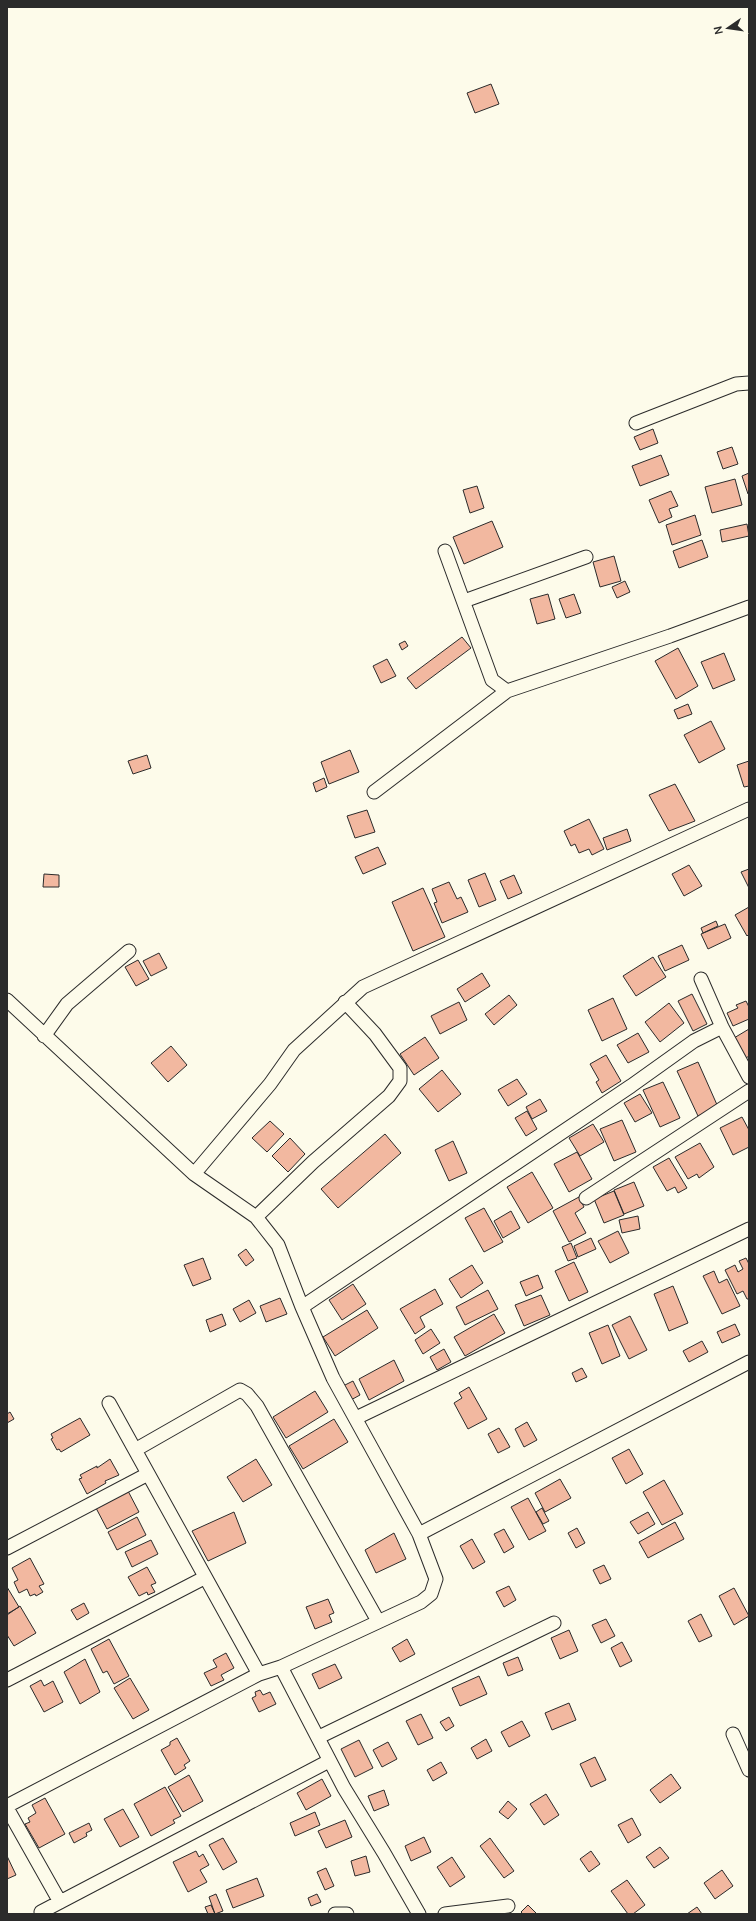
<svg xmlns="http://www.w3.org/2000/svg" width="756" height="1921" font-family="Manrope,sans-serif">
  <rect width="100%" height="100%" fill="#fdfbea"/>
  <!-- building -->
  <path fill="#f2b8a0" stroke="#2b2b2b" d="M491,84L499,104L475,113L467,93Z
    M653,429L658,443L640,450L634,437Z
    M732,447L738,464L723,469L717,452Z
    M661,455L669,475L640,486L632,466Z
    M749,473V494H748L742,476Z
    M735,479L742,505L712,513L705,487Z
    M477,486L484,508L470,513L463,490Z
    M671,491L678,506L669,509L672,517L659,523L649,500Z
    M695,515L701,535L672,545L666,525Z
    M492,521L503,547L464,564L453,537Z
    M747,524L749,536L722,542L720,530Z
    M702,540L708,557L679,568L673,551Z
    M614,556L621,581L600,587L593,562Z
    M625,581L630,592L617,598L612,587Z
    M548,594L555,619L537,624L530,599Z
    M574,594L581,613L566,618L559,599Z
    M462,637L471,648L416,689L407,678Z
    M405,641L408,646L402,650L399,644Z
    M678,648L698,686L676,699L655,661Z
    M724,653L735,680L713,689L701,662Z
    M387,659L396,676L381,683L373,666Z
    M688,704L692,714L678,719L674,710Z
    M711,721L725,749L699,763L684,735Z
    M350,750L359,772L329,784L321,762Z
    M147,755L151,768L133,774L128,761Z
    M749,761V786L744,787L737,765Z
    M324,778L327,787L316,792L313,783Z
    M675,784L695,821L669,831L649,795Z
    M367,810L375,832L355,838L347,816Z
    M589,819L604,849L592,855L589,849L579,853L575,844L571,846L564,831Z
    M627,829L631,841L607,850L603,838Z
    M378,847L386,864L363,874L355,857Z
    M689,865L702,886L684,896L672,874Z
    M749,869V888L741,872Z
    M485,873L496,900L479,907L468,880Z
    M44,874L59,875V887H43Z
    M514,875L522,893L508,899L500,881Z
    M449,882L457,899L461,897L468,912L442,923L434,903L437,902L432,889Z
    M423,888L445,937L413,951L392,902Z
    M749,907V934L747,936L735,915Z
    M716,921L718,926L703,933L701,928Z
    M725,924L731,938L708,949L701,934Z
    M682,945L689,960L665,971L658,956Z
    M159,953L167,968L151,976L143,961Z
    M653,957L666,977L636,996L623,976Z
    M138,960L149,979L136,986L125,967Z
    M482,973L490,986L465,1002L457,989Z
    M692,994L707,1024L693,1031L678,1001Z
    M509,995L517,1005L494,1025L485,1014Z
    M613,998L627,1029L602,1041L588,1010Z
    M746,1001L749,1007V1019L733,1026L727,1013L738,1008L736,1005Z
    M459,1002L467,1020L440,1034L431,1016Z
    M669,1003L684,1023L660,1042L645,1022Z
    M749,1029V1056L746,1058L734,1038Z
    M638,1033L649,1052L628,1063L617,1045Z
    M425,1037L439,1058L414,1075L400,1054Z
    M171,1046L187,1065L168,1082L151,1063Z
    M606,1055L621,1081L602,1093L596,1082L599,1080L590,1064Z
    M698,1062L718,1107L698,1116L677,1071Z
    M442,1070L461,1094L438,1112L419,1089Z
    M517,1079L527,1094L508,1106L498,1090Z
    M663,1082L680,1118L660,1127L643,1090Z
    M640,1094L652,1113L635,1122L624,1103Z
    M540,1099L547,1111L532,1119L526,1107Z
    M527,1111L537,1129L526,1136L515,1118Z
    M742,1117L749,1130V1147L733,1155L720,1128Z
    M622,1120L636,1152L614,1161L600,1129Z
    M270,1121L284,1134L267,1152L252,1138Z
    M593,1124L604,1142L580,1156L569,1138Z
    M385,1134L401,1153L338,1208L321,1189Z
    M290,1138L305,1154L288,1172L272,1156Z
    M453,1141L467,1173L449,1181L435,1150Z
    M700,1143L714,1167L699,1178L697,1174L688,1179L675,1157Z
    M577,1152L592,1179L569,1192L554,1164Z
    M669,1158L687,1188L678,1193L675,1187L667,1191L653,1167Z
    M532,1172L553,1208L528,1223L507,1187Z
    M634,1182L644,1206L624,1214L614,1190Z
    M614,1191L624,1215L604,1223L594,1199Z
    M579,1197L584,1207L575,1213L586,1233L569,1242L553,1211Z
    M484,1208L503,1242L484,1252L465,1218Z
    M511,1211L520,1228L503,1238L494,1221Z
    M638,1216L640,1229L622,1233L619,1220Z
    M618,1231L629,1253L610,1263L598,1241Z
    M591,1238L596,1249L578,1257L574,1246Z
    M571,1243L577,1258L568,1261L562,1247Z
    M246,1249L254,1260L246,1266L238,1255Z
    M203,1258L211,1279L193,1286L184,1265Z
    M746,1258L749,1264V1299H747L743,1291L737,1294L725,1270L735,1265L738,1272L743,1269L739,1261Z
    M574,1262L588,1292L569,1301L555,1271Z
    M472,1265L483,1283L461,1298L449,1279Z
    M714,1271L719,1283L727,1279L740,1306L722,1314L703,1276Z
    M538,1275L543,1288L526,1296L520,1282Z
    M353,1284L366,1304L342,1320L329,1300Z
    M673,1286L688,1323L669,1331L654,1294Z
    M435,1289L443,1304L420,1317L425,1327L415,1334L400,1309Z
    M488,1290L498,1309L465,1325L456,1307Z
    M541,1295L550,1315L524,1326L515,1305Z
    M280,1298L287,1314L266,1322L260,1306Z
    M249,1300L256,1313L240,1322L233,1309Z
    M367,1310L378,1328L335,1356L323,1337Z
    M222,1314L226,1325L210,1332L206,1320Z
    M494,1314L505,1333L465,1356L454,1337Z
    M630,1316L647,1350L629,1359L612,1325Z
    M735,1324L740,1335L722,1343L717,1332Z
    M608,1325L620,1356L602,1364L589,1333Z
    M431,1329L440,1343L423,1354L415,1340Z
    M702,1341L708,1352L689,1362L683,1351Z
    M444,1349L451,1362L437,1370L430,1357Z
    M394,1360L404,1381L369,1400L359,1379Z
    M582,1368L587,1377L576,1382L572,1373Z
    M353,1381L360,1395L349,1401L341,1387Z
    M469,1387L487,1419L468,1429L454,1403L462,1398L459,1393Z
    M315,1391L328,1412L286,1438L273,1417Z
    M10,1412L14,1419L7,1423V1414Z
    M80,1418L90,1435L61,1452L59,1449L57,1450L51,1439L53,1438L51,1434Z
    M334,1419L348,1442L303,1469L289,1446Z
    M527,1422L537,1440L524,1447L515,1429Z
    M499,1428L510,1447L498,1453L488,1434Z
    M629,1449L643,1474L626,1484L612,1458Z
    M110,1459L119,1475L105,1481L106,1483L87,1494L79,1479L82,1478L80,1475L97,1466V1468Z
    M256,1459L272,1485L243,1502L227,1477Z
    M560,1479L571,1498L545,1512L535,1493Z
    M664,1480L683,1514L662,1525L643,1492Z
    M128,1491L139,1512L107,1529L96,1508Z
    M528,1498L546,1531L529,1540L511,1507Z
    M542,1508L549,1521L543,1524L536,1512Z
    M234,1512L246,1543L208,1561L192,1531Z
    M648,1512L655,1524L638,1534L630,1522Z
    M137,1517L146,1535L117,1550L108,1532Z
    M675,1522L684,1539L648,1558L639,1542Z
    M577,1528L585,1543L576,1548L568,1533Z
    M504,1529L514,1547L504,1553L494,1534Z
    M394,1533L406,1559L376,1573L365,1550Z
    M472,1539L485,1562L473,1569L460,1546Z
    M151,1540L158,1554L132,1567L125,1552Z
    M30,1558L44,1584L39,1586L43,1592L36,1596L35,1594L30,1596L27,1589L19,1593L14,1582L18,1580L12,1568Z
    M604,1565L611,1579L600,1584L593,1570Z
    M147,1567L156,1583L151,1585L155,1592L148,1595L147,1592L139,1596L128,1577Z
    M509,1586L516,1600L504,1607L496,1592Z
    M7,1587L19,1607L7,1614Z
    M734,1588L749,1616L734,1625L719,1596Z
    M328,1599L334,1613L329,1615L332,1622L315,1629L306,1607Z
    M84,1603L89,1613L77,1620L71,1610Z
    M20,1606L36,1633L14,1646L7,1635V1615Z
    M701,1614L712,1636L699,1642L688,1621Z
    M606,1619L615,1636L601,1643L592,1625Z
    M569,1630L578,1651L560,1659L551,1638Z
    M109,1639L129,1676L114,1684L107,1671L103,1673L91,1649Z
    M407,1639L415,1654L400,1662L392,1648Z
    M622,1642L632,1661L620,1667L611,1648Z
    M226,1653L234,1668L221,1675L224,1680L211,1686L204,1673L217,1667L213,1660Z
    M518,1657L523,1670L508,1676L503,1663Z
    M85,1659L100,1692L80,1704L64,1672Z
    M335,1664L342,1678L319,1689L312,1674Z
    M479,1676L487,1694L460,1706L452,1688Z
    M130,1678L149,1710L133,1719L114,1688Z
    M41,1680L44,1686L53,1681L63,1702L44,1712L30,1686Z
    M260,1690L263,1695L270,1692L276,1704L259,1712L252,1698L256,1696L255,1692Z
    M569,1703L576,1720L552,1730L545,1713Z
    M421,1714L433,1738L418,1745L406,1721Z
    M449,1717L454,1726L446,1731L440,1722Z
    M522,1721L530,1736L509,1747L501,1732Z
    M177,1738L190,1761L184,1765L186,1768L175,1775L161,1750L170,1745V1742Z
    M486,1739L492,1751L477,1759L471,1748Z
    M359,1740L373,1768L355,1777L341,1749Z
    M388,1742L397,1759L382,1767L373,1750Z
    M595,1757L606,1780L591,1787L580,1764Z
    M441,1762L447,1773L433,1781L427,1770Z
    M671,1774L681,1788L660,1803L650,1790Z
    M189,1775L203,1801L183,1812L168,1787Z
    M322,1779L331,1796L306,1810L297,1793Z
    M165,1787L181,1816L173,1820L175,1823L151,1836L134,1804Z
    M384,1790L389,1805L374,1811L368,1796Z
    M546,1794L559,1815L544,1825L530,1804Z
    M45,1798L65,1834L39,1848L25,1824L30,1822L28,1818L36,1813L32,1805Z
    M508,1801L517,1809L508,1819L499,1812Z
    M123,1809L139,1837L120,1847L104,1819Z
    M315,1812L320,1825L295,1836L290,1823Z
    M632,1818L641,1835L628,1843L618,1825Z
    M345,1820L352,1837L326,1848L318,1831Z
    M89,1823L92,1830L86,1833L87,1836L74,1843L69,1833Z
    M424,1837L431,1852L411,1861L405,1846Z
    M223,1838L237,1862L223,1870L209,1845Z
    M490,1838L514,1871L504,1878L480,1846Z
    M660,1847L669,1858L654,1868L646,1857Z
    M196,1851L199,1857L203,1854L209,1865L200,1870L207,1882L188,1892L173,1862Z
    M591,1851L600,1864L589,1872L580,1859Z
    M7,1856L16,1875L7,1879Z
    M366,1856L370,1872L355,1876L351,1861Z
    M452,1857L465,1877L450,1887L437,1867Z
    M326,1868L334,1886L325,1890L317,1872Z
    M722,1870L733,1886L715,1899L704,1883Z
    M257,1878L264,1896L233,1908L226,1890Z
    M627,1880L645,1905L633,1914H628L611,1891Z
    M216,1894L223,1911L215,1914L209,1897Z
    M317,1894L321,1902L311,1906L308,1898Z
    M211,1905L215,1914H208L205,1907Z
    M528,1905L537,1914H523L521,1912Z
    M697,1907L702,1914H687Z"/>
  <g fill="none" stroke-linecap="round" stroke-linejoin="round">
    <defs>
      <path id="street" d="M636,423L736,384L749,383
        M445,551L492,680L507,691
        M464,601L586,557
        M374,792L507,691L670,636L749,607
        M701,979L722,1027L749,1077
        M7,1000L194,1174L256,1217L278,1245L302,1307L333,1378L419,1534L436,1579L431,1594L421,1602L281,1667L344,1788L384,1853L419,1914
        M44,1036L67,1004L129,951
        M194,1174L270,1084L294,1050L363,987L749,809
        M586,1198L749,1091
        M256,1217L313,1162L389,1096L400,1081V1068L375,1034L345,1002
        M302,1307L631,1086L694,1041L722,1027
        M109,1403L259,1674L281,1667
        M356,1418L749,1229
        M135,1450L240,1390L247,1394L257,1406L378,1621
        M419,1534L749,1362
        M7,1548L148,1474
        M7,1680L204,1578
        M733,1734L749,1770
        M319,1737L554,1623
        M7,1806L259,1674
        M7,1808L60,1902
        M41,1912L329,1761
        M335,1914H347
        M445,1914L508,1906"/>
    </defs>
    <!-- street casing -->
    <use href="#street" stroke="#2b2b2b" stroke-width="15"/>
    <!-- street -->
    <use href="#street" stroke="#fdfbea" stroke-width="13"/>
  </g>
  <!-- border -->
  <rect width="756" height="1921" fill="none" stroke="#2b2b2b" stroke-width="16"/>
  <!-- north arrow -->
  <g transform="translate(728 28) rotate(257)" stroke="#fdfbea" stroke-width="3" paint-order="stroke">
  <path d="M0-3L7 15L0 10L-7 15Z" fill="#2b2b2b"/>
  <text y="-6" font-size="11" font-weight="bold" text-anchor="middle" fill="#2b2b2b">N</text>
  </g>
</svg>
